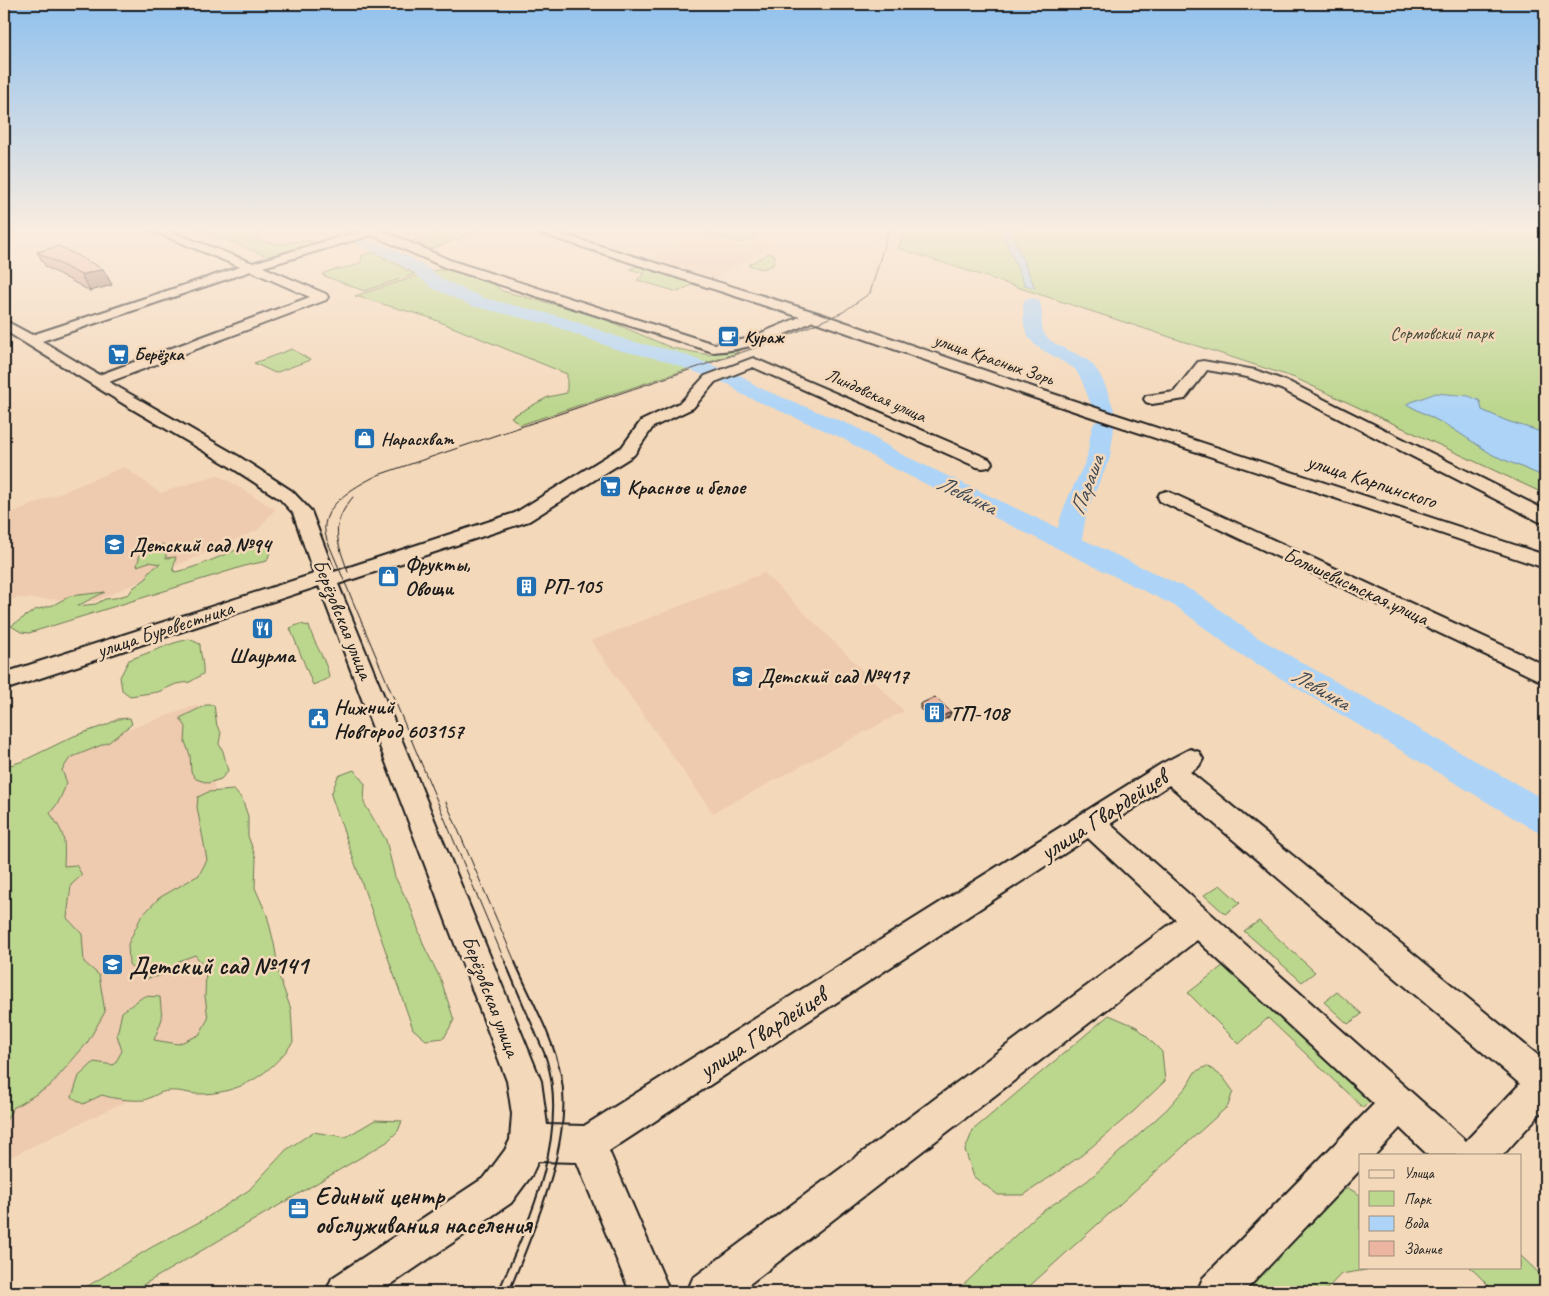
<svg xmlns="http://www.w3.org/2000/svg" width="1549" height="1296" font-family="Caveat,sans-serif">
  <rect width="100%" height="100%" fill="#f4d8ba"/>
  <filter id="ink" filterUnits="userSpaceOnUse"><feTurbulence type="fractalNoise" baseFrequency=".02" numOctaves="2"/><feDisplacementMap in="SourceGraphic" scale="10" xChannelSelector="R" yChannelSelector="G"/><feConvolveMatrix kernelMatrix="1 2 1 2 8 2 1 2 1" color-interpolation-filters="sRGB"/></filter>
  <g filter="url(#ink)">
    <!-- built -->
    <path fill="#eecaaf" d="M837,229H884L881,242Z
      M703,237L745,247L762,239L778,243L714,278L645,259L690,239Z
      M124,467L160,493L218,475L275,509L258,530L95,601L17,598L4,602V516Z
      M764,573L904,711L713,813L591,641Z
      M197,705L229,856L239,1047L4,1160V780L99,740Z"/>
    <!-- green -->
    <path fill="#bbd68d" stroke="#6c7954" d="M197,229H254L262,232L253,240L281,244L304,240L319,243L267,256Z
      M433,229H485L431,249L413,240L437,233Z
      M717,229H731L757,236L741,243L706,234Z
      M904,229H1545V494L1295,378L898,248Z
      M374,252L415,274L364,291L322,275C332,267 349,271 362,261L361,256Z
      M769,253L775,255L773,265L763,269L748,265Z
      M638,266L695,283L678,292L637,280L645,274L630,269Z
      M436,270H449L491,281L502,291L595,315L672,348L710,355L724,351L739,352L520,425L511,417L548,397L567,393V374L428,317L355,296Z
      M292,349L310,360L275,373L254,363Z
      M268,541L271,549L267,561L248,565L29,633L21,632L11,626L35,610L53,605L70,596L105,592L77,606L96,604L105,599L115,598L129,594L133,588L147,578L148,572L160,564L149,562L137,566L140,554L163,544L166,552V558L176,557L173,569L175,572C207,566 235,546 268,541Z
      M300,624L309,626C313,643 328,662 329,678L313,685L290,628Z
      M189,639L200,644C200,655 204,663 203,674L190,682L176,684L158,692L130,696L122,690L120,677L129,660L174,643Z
      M206,705H214L217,726L221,732L219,744L223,751L228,771L221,779L208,783L196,779L191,772L190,755L185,742L186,727L180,718Z
      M130,718L132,724L109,742L70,758L62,770L67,783L58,803L50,813C66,836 65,839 64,866L76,865L82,875L71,885L67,918L82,934L84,962L99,975L105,1012L87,1043L50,1086L13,1108L4,1124V767L23,761L74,736L106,725L118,719Z
      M354,770L365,784L364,803L386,840L395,877L411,908L424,946L441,980L454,1020L444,1038L426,1040L413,1029L331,795L338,776Z
      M234,790L242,799L248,816V836L256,858L255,888L267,915L274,943L280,979L291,1009L293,1042C270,1075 238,1095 196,1094C187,1093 178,1090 169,1091C160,1091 152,1098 144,1100C131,1101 114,1099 102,1095L83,1104L72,1097L79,1076L94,1062L114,1065L122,1051L117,1035L122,1012L144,996L160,997L162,1019L154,1040L178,1044L199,1035L208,1019L205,996L206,968L195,955L179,961L160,976L143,979L129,964L128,944L141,917L159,898L199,875L207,860L197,807L198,797L208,792Z
      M1220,885L1240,903L1225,914L1204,895Z
      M1259,921L1315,972L1302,982L1244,931Z
      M1229,961L1375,1096L1363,1108L1268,1018L1239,1044L1188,993Z
      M1337,992L1362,1014L1348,1024L1324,1002Z
      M1109,1015L1137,1027L1162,1052L1165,1081L1134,1111L1082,1155L1024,1195H998L974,1177L965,1150L973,1130Z
      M1207,1066L1223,1077L1233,1091L1228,1106L1023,1292H956L1036,1216L1087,1181L1131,1142L1168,1108L1187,1086L1195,1072Z
      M375,1120L402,1121L398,1131L387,1142L131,1292H78L152,1247L203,1220L249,1190L286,1150L313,1132L346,1137Z
      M1348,1188L1360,1195V1267H1370L1366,1270L1341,1274L1324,1292H1238L1324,1201Z
      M1520,1255L1545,1279V1292H1495L1470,1267H1520Z"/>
    <!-- water -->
    <path fill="#add4f7" stroke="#738a9f" d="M1000,229H1010L1035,288L1025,285Z
      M1436,393L1469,396L1480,401L1482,410L1507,421L1545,433V477L1493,455L1450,427L1406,404Z"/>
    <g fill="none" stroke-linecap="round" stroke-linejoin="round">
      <!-- river -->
      <path fill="#add4f7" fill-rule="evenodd" d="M358,234L406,255L425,266L444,280L484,298L563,317L630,341L675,351L744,377L755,386L858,428L901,454L1058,528C1063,503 1076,483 1086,460C1090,448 1088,433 1095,422L1103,420L1111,422L1114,427L1110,458L1087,510L1082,539L1197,593L1257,637L1545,800V833L1532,829L1235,651L1177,607L885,464L842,438L741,394L730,385L663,360L618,350L551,325L472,306L432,288L413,272L394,261L353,242L350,239L353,236Z
        M1032,298L1038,299C1045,309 1039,323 1044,333C1053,348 1078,351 1090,362C1103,374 1108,393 1114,410L1111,415L1103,416L1095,415L1082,381L1075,369L1036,346L1029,338L1024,325L1023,303L1026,299Z"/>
      <defs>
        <path id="minor" d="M148,229H164L253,263L366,229H384L383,231L452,261L714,344L747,339L800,317L527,229H545L818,313L1044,391L1545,555V568L1032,397L813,321C781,337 749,350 713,352L444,267L372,235L263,267L326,294L328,297L326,300L109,382L238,456L292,491L311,511L334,572L515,513L622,447L641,421L681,402L705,376L753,358L989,459L992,463L989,467L983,468L977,467L753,367L715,382L693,408L653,427L634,455L529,521L338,584L541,1081L547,1125L584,1126L1161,764L1190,749L1199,752L1203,759L1199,766L1190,772L1545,1061V1108L1503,1155H1428L1400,1128L1375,1155H1360V1170L1244,1292H1197L1203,1278L1374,1104L1197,940L739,1292H687L693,1278L1176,920L1088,838L609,1151L670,1292H630L577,1162L538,1161L531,1176L511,1203L380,1292H326L332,1278L485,1177L505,1150L510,1140L512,1114L507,1081L319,586L4,690V673L314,574L293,513L280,499L226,464L127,406L4,330V320L32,335L240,267ZM251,271L310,297L99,375L42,341ZM1169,785L1520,1084L1466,1141L1110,824Z
          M1203,361L1255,370L1291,383L1545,510V523L1538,521L1281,389L1247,377L1207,370L1185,399L1152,404L1146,402L1144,399L1146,396L1174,392L1198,362Z
          M1167,491L1545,665V683L1160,501L1158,497L1160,493Z"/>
      </defs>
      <!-- minor casing -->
      <use href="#minor" stroke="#1c1c1c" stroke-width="4"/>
      <!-- minor -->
      <use href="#minor" fill="#f4d8ba" fill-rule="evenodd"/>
      <!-- tram-far1 -->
      <path stroke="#1c1c1c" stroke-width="1" d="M348,572C337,540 329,526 353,497
        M446,802L516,964
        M506,964L327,540C315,508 354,487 378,475L778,340L843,312L870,293L889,229"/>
      <!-- tram -->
      <path stroke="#1c1c1c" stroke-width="2" d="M498,1292C528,1224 569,1137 547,1061C544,1050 538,1040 534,1029C524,1007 515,985 505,962
        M509,1292C533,1233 574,1140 561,1075C554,1039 530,997 515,962"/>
    </g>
    <!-- wall -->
    <path fill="#cb9c8a" stroke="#1c1c1c" d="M37,252L103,269L112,285L90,291L46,267Z
      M920,704L951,712L949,717L935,724L920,709Z"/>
    <!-- shaded-wall -->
    <path fill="#a57f71" stroke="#1c1c1c" d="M103,269L112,285L90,291L81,275Z
      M951,712L949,717L935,724L936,719Z"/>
    <!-- building -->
    <path fill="#ecb5a1" stroke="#1c1c1c" d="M59,246L103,269L81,275L37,252Z
      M935,697L951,712L936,719L920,704Z"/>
  </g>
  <!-- sky -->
  <linearGradient id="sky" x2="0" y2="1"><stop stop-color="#90c1ee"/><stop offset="0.56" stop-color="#faede0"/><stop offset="1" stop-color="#faede0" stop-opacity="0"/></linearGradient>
  <rect width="1549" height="411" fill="url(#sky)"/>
  <!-- icons -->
  <defs>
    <symbol id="cafe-square" viewBox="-11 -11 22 22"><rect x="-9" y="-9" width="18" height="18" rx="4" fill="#1f6fb2" stroke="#f4d8ba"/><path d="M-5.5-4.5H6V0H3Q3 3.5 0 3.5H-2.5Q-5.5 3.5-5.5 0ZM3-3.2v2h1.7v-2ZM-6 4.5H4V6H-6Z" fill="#fff"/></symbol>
    <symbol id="supermarket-square" viewBox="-11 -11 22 22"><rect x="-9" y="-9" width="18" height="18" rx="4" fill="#1f6fb2" stroke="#f4d8ba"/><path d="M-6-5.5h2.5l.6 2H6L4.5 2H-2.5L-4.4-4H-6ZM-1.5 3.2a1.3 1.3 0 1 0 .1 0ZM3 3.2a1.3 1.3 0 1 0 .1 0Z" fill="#fff"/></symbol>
    <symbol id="shop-square" viewBox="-11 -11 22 22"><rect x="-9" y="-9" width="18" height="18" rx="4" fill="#1f6fb2" stroke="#f4d8ba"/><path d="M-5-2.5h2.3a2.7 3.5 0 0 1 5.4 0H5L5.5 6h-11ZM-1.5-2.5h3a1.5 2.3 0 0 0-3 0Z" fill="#fff"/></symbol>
    <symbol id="school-square" viewBox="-11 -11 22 22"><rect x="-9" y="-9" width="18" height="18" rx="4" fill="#1f6fb2" stroke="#f4d8ba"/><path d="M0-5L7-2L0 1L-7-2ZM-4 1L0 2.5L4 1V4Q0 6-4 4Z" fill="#fff"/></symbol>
    <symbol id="building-square" viewBox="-11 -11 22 22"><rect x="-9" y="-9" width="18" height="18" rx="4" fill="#1f6fb2" stroke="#f4d8ba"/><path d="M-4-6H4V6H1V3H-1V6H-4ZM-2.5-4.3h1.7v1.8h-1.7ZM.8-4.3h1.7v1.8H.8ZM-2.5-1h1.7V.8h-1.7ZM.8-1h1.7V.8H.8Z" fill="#fff"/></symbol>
    <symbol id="restaurant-square" viewBox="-11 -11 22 22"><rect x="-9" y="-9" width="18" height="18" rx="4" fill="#1f6fb2" stroke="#f4d8ba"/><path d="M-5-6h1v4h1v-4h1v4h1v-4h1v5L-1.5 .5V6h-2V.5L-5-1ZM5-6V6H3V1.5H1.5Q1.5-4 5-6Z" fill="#fff"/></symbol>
    <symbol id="civic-square" viewBox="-11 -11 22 22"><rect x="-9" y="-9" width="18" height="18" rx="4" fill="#1f6fb2" stroke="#f4d8ba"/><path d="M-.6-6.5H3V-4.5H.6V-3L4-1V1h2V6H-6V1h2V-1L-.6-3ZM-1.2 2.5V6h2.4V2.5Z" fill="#fff"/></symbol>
    <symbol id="office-square" viewBox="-11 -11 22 22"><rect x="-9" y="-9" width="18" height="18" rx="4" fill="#1f6fb2" stroke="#f4d8ba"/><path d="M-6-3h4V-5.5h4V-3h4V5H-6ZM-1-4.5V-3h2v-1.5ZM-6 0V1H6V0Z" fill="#fff"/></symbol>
  </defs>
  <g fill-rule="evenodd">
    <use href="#cafe-square" x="716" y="324" width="25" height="25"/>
    <use href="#supermarket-square" x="106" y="342" width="25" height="25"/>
    <use href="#shop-square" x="352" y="426" width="25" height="25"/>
    <use href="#supermarket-square" x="598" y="474" width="25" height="25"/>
    <use href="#school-square" x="102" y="532" width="25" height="25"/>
    <use href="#shop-square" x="376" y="564" width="25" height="25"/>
    <use href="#building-square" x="514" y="574" width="25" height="25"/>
    <use href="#restaurant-square" x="250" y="616" width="25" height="25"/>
    <use href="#school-square" x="730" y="664" width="25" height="25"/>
    <use href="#building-square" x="922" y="700" width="25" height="25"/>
    <use href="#civic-square" x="306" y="706" width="25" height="25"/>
    <use href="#school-square" x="100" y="952" width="25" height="25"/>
    <use href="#office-square" x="286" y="1196" width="25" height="25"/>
  </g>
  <g text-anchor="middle" stroke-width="5" stroke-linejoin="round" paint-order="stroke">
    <!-- far-park labels -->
    <g font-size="18" fill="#444a38" stroke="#f4d8ba">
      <text x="1442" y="339">Сормовский парк</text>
    </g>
    <!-- far-poi labels -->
    <g font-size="18" font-weight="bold" fill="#1c1c1c" stroke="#f4d8ba" text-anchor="start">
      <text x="744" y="343">Кураж</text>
      <text x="134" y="360">Берёзка</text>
      <text x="381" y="445">Нарасхват</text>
    </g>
    <!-- far-street labels -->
    <g font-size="18" fill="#1c1c1c" stroke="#f4d8ba">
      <text transform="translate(994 359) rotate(19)" y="6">улица Красных Зорь</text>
      <text transform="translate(876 395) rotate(24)" y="6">Линдовская улица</text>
    </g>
    <!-- street labels -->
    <g font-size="21" fill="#1c1c1c" stroke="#f4d8ba">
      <text transform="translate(1372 481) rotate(18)" y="7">улица Карпинского</text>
      <text transform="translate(1356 586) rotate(25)" y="7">Большевистская улица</text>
      <text transform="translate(343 619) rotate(68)" y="7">Берёзовская улица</text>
      <text transform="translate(165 629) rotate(-18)" y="7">улица Буревестника</text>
      <text transform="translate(491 996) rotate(69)" y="7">Берёзовская улица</text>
    </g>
    <!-- poi labels -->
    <g font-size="21" font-weight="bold" fill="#1c1c1c" stroke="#f4d8ba" text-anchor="start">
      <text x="627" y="494">Красное и белое</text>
      <text x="130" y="552">Детский сад №94</text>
      <text x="405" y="571">Фрукты,<tspan x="405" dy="24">Овощи</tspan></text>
      <text x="543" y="593">РП-105</text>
      <text x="262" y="662" text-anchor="middle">Шаурма</text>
      <text x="758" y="683">Детский сад №417</text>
      <text x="334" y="714">Нижний<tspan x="334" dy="24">Новгород 603157</tspan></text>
      <text x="950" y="720">ТП-108</text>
    </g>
    <!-- water labels -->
    <g font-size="22" font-style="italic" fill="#404a53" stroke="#f4d8ba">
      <text transform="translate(1086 485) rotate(-70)" y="8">Параша</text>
      <text transform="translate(967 494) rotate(26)" y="8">Левинка</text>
      <text transform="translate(1321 688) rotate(30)" y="8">Левинка</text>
    </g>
    <!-- near-street labels -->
    <g font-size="25" fill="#1c1c1c" stroke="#f4d8ba">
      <text transform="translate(1103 814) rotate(-33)" y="9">улица Гвардейцев</text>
      <text transform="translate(762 1032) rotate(-33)" y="9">улица Гвардейцев</text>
    </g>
    <!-- near-poi labels -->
    <g font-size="25" font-weight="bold" fill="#1c1c1c" stroke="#f4d8ba" text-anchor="start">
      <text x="129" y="974">Детский сад №141</text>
      <text x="315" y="1204">Единый центр<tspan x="315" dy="29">обслуживания населения</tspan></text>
    </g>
  </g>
  <!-- margin -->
  <rect width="1549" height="1296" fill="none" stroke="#f4d8ba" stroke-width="20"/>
  <rect x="10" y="10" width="1529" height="1276" fill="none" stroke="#1c1c1c" stroke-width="2" filter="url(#ink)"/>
  <!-- legend -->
  <rect x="1359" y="1154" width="162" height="115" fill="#f4d8ba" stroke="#9e8d7b"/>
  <rect x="1369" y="1170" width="25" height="8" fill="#f4d8ba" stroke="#9e8d7b"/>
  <text x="1404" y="1178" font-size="15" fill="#1c1c1c">Улица</text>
  <rect x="1369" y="1191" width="25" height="15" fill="#bbd68d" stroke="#9e8d7b"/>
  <text x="1404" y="1204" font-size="15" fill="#1c1c1c">Парк</text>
  <rect x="1369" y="1216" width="25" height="15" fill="#add4f7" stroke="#9e8d7b"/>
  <text x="1404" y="1228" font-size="15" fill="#1c1c1c">Вода</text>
  <rect x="1369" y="1241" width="25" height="15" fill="#ecb5a1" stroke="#9e8d7b"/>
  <text x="1404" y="1254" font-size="15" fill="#1c1c1c">Здание</text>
</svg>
